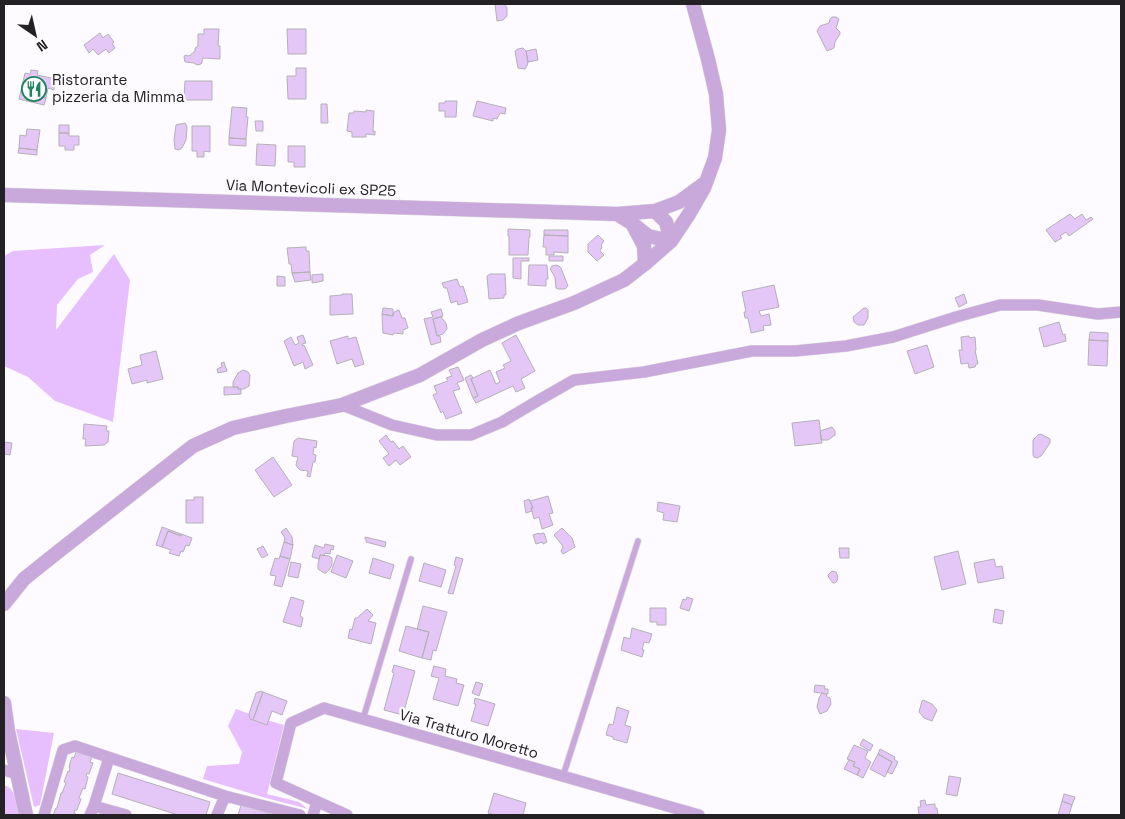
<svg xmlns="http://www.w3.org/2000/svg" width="1125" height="819" font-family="'Space Grotesk',sans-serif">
  <rect width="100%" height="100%" fill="#fdfbff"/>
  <!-- green -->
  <path fill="#e7befe" d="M105,245L90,255L93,272L78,279L57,305L56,330L114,254L130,280L113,422L55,401L28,377L4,366V256L13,251Z
    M236,709L263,719L284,725L267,794L299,802L308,809L266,798L203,779L207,766L239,764L242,752L228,726Z
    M16,729L54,733L40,805L34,807Z
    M4,785C17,789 16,804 19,815H4Z"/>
  <!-- building -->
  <path fill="#e5c7f7" stroke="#b4b0b7" d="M495,4H505L507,8V16L503,20L497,21Z
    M832,17H836L839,19L836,28L840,32V34L835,42L834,48L827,51L817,31L820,26L829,23L830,19Z
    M204,29H219L218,46H220V59L203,58L202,62L201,64L197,65L194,63L185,62L184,57L185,55L189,56L195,51V48L198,46V34H204Z
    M287,29H306V54H288Z
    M100,33L103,38L108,34L114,42L112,43L115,48L109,53L106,49L98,55L93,49L89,53L84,45Z
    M523,48L526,51L528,62L527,66L525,69L518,68L515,51L518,49Z
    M536,49L538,60L528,62L526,51Z
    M296,68H306V99H288L287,76H296Z
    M31,70L38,71L37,75L56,79L54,90L48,88L46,98L29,94L27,101L19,99L25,73L30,74Z
    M185,81H212V100H184Z
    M29,94L46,98L44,105L27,101Z
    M445,101H457L456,117H445V111H439V103H445Z
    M477,101L506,108L505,114L500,113L497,119L493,118V121L473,116Z
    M321,104H327L328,123H321Z
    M232,107L247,108L246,117H248L246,139L229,138Z
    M366,110L374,111L373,132L375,131V135L366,134V137H352V132L347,131L349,113H354V111L366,112Z
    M255,121H263V131H256Z
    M185,123L187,127L186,140L182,148L179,150L175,149L174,140L176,125Z
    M59,125H69V133H59Z
    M192,126H210V152L204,151V157H197V151H192Z
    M27,129L40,130L37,150L19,148L20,135L26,136Z
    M59,133H69V136H79V145H74V150H65V146H59Z
    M229,138L246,139V146L229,145Z
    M257,144L276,145L275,166L256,165Z
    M288,146H305V167H294V162H288Z
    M19,148L37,150V155L18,153Z
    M1070,214L1075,219L1082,214L1086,220L1091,217L1093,219L1069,236L1066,232L1060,236L1062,238L1055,242L1046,230Z
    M508,229L530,230V237H529L528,255H509V236H508Z
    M544,230H568V236L544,235Z
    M544,235L568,236V253L554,252V255H546V247H543Z
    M598,235L604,241L601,245L602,247L600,251L604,255L597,261L588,252V244Z
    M306,247V251H309L310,272L292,273L291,264H289L287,248Z
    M549,256H563V261H549Z
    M513,258H529V261H521V279L513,278Z
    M529,265H547L548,279H546V286L528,285Z
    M556,265L559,266L561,268L568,286L565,289H558L556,288L555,277L550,269L552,266Z
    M310,272L311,280L295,282L292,273Z
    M323,274V281L312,283V275Z
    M490,274H505L506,295H504V298L489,299L487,276Z
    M277,276L285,277V286H277Z
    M457,279L460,287L463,286L468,302L458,305L457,301L451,303L447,288H444L442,283Z
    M774,285L779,307L759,311L761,316L769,314L771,325L763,326L764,330L751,333L748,318H745L744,312H746L742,292Z
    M342,294H352L353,314L330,315V296L342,295Z
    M964,294L967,303L959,307L955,298Z
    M383,308L393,309V316L382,314Z
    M864,308H866L868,310V318L864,325H858L854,322L853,317Z
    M441,309L443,316L433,319L437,336H440L441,342L431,345L424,319L433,317L431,312Z
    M399,310L402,318H405L408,328L403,330V334L394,333L393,335L383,333L382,314L393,316L394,312Z
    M441,317L446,323L447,329L443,334L437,336L433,319Z
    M1059,322L1063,335L1065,334L1066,341L1044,347L1039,328Z
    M1090,332L1108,333V341L1089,340Z
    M303,335L306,343L302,344L303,346L304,345L313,365L305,369L303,362L294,366L284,341L291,337L295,345L299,343L297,337Z
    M516,335L535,371L521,379L525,388L516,392L513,386L476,403L473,398L478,396L471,379L490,370L496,384L500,382L496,372L505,368L503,365L511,361L502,343Z
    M348,336V339L356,337L364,364L355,367L352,359L337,364L330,341Z
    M969,336V338L975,337L976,350H975L978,364H976L975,367L969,368L968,363L961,364L959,350H962L961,337Z
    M1089,340L1108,341L1107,366L1088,365Z
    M927,345L934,367L915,374L907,351Z
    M156,351L163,379L147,383V380L132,384L128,369L142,365L140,355Z
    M224,362L227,371L218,373L217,369L222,367L221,363Z
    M458,367L464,380L457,383L460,389L453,391L462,413L446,419L443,411L441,413L433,395L437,393L434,386L448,381L446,378L452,376L449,370Z
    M243,370L248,372L250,375L249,386L244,389H238V387H233V382L238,373Z
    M471,375L473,378L471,379L478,396L473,398L465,378Z
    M224,387H238V389H241V394L224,395Z
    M819,420L822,443L795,446L792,423Z
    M84,424L107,426L106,431H109L108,442L104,445L85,446L86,439H83Z
    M832,427L835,431V435L828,440H821L820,431Z
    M1041,434L1050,439V443L1041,456L1037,458L1034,457L1033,455V440L1038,435Z
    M386,435L391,442L393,441L399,449L403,446L411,457L400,465L396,460L389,466L383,458L389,454L379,441Z
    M298,438L317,441L316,448L314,447L313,454L316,455L315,462H313L310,477L307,476L308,471L300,470L298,468L296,465L298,457L292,456L294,441Z
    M4,442L12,443L10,455L4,454Z
    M273,457L292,485L274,497L255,470Z
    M548,496L553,513L549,514L553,525L542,529L539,517L534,519L531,508H533L530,501Z
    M194,497H203V523H186V500H194Z
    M529,499L533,508H531L532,511L526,513L524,501Z
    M658,502L680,506L677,522L663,520L664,513L657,511Z
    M162,527L181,534V536L168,531L162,547L156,545Z
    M286,528L292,537L293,545L284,542L285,538L281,532Z
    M562,528L572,538L575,547L563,554L561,551L563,547L562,545L554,535L555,534Z
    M168,531L181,536V534L192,538L189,546L186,545L183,552L181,551L179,556L169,553L171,550L162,547Z
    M539,533V534L544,533L547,542L543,544L542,542L536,544L533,535Z
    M365,537L386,542L385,547L366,542V539H365Z
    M284,542L293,545L290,559L280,556Z
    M325,544L334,546L333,550L331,549L330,554L325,553L324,556L320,555L319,559L312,557L315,545L324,548Z
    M263,546L268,555L262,558L257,549Z
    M839,548H849V558H840Z
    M958,551L966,584L942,590L934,557Z
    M320,555L329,556L332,558V565L329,570L326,573H324L318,569V564Z
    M337,555L353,561L346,578L331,572Z
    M280,556L290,559L282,587L274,585L276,576L270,575L275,558L279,559Z
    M456,557L463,559L453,594L448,593L456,566L454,565Z
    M373,558L394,565L390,579L369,573Z
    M994,559L996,567L1002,566L1004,578L978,583L974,563Z
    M291,562L301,564L298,578L288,576Z
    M424,563L446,570L441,587L419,581Z
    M832,571L836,572L838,577L837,581L835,583H833L829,578L828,575Z
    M291,597L304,601L300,616L303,618L301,627L283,622Z
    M687,597L693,599L689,611L680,608L683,599L686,600Z
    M423,606L447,612L436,651L433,650L431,660L422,658L429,632L417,629Z
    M650,608H666V625H657V622H650Z
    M367,609L373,615L368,621L376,623L371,644L348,638L350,629L352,630L355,618H357Z
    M995,609L1004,611L1002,624L993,622Z
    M406,626L429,632L422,658L399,651Z
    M632,628L652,634L649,643L644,642L642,650H644L642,657L621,650L624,637L630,639Z
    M394,665L415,671L403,715L384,710L394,673L392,672Z
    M434,666L446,669L445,676L457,679L456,683L464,685L458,706L433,699L439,678L431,676Z
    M476,682L483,684L479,696L472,693Z
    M815,685L825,686L824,689H828V694L814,692Z
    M261,691L263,692L253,720L250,719L249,714L256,693Z
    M263,692L287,701L282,715L272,711L267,725L253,720Z
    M822,693L826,694L827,697L830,698L831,704L827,711L820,714L817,707L819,698Z
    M475,698L495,704L488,726L471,721L476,704H474Z
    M923,700L932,704L937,710L932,721L924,718L919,712L922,701Z
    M617,707L629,711L625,725L631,727L627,743L613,739V737L606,735L609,724L613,725Z
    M863,739L873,745L870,751L860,745Z
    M854,745L868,751L865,758L871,762L863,778L857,775L860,769L853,766L855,762L847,759Z
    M880,749L895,757L894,759L898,762L892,774L887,772L892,762L878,754Z
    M76,752L92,757L90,762L93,763L89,774L87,773L86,776L88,777L85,789L83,788L79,798L81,799L77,810H75L74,813L76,814V815H53L56,808H57L61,793H62L66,783L64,782L68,771L69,772L70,768L69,767L72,757L74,758Z
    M878,754L892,762L885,777L870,769Z
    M849,760L855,762L853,766L860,769L857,775L844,769Z
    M118,773L210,802L206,815H178L112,794Z
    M949,776L961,778L957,796L946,794Z
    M494,793L526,803L523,815H495L488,813Z
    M1064,794L1075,797L1072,805L1062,801Z
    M925,800L926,805L935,804V808H937L938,815H919L918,807H921L920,801Z
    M1062,801L1072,805L1069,815H1058Z
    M241,805L274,815H238Z"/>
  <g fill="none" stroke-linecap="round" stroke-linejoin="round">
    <defs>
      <path id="service" d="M363,719L411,559
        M563,776L638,541"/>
      <path id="minor" d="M342,405L392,425L437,435H471L502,422L539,400L574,380L644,372L752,351H795L846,346L893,337L956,317L1000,305H1038L1098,314L1121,312
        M4,770L17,774
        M94,806L126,815
        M44,815L63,750L75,746L225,796L300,815
        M90,815L94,806L109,758
        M217,815L225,796
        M313,815L317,802
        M347,815L276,783L291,723L324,708L699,815"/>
      <path id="tertiary" d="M4,195L617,214L655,211L679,202L705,183
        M655,211L666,222L671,241
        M617,214L633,224L648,236L671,241
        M634,227L644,246L645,264
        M4,604L24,579L59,551L193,446L233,428L286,416L342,405L420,375L482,340L519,323L574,303L624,280L647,262L671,241L689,214L704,188L715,158L719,130L716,94L708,59L693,4
        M4,703L8,731L26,815"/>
    </defs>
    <!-- service casing -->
    <use href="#service" stroke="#dad8dc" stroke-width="7"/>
    <!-- minor casing -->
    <use href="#minor" stroke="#dad8dc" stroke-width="12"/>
    <!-- tertiary casing -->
    <use href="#tertiary" stroke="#dad8dc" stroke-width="15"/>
    <!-- service -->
    <use href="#service" stroke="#c9a8dc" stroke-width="5.5"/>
    <!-- minor -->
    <use href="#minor" stroke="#c9a8dc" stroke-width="11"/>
    <!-- tertiary -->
    <use href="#tertiary" stroke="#c9a8dc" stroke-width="14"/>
  </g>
  <!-- icons -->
  <defs>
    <symbol id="restaurant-ring" viewBox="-11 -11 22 22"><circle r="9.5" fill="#fdfbff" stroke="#1e845e" stroke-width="1.5"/><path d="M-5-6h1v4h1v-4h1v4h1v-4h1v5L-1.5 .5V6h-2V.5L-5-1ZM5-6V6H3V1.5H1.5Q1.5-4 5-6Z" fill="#1e845e"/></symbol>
  </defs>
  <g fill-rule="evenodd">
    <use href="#restaurant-ring" x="20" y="75" width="28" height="28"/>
  </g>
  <g text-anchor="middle" stroke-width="4.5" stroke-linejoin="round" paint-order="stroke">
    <!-- poi labels -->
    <g font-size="15" fill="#232124" stroke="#fdfbff" text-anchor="start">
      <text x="52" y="85">Ristorante<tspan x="52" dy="17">pizzeria da Mimma</tspan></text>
    </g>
    <!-- street labels -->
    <g font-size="15" fill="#232124" stroke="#fdfbff">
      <text transform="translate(311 188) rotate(2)" y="5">Via Montevicoli ex SP25</text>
      <text transform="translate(469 734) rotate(16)" y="5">Via Tratturo Moretto</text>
    </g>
  </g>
  <!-- border -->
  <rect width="1125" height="819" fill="none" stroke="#232124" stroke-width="10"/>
  <!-- north arrow -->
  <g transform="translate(35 35) rotate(146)" stroke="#fdfbff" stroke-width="4" paint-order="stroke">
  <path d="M0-4L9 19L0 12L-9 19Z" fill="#232124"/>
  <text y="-8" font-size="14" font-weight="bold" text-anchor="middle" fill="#232124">N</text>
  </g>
</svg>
